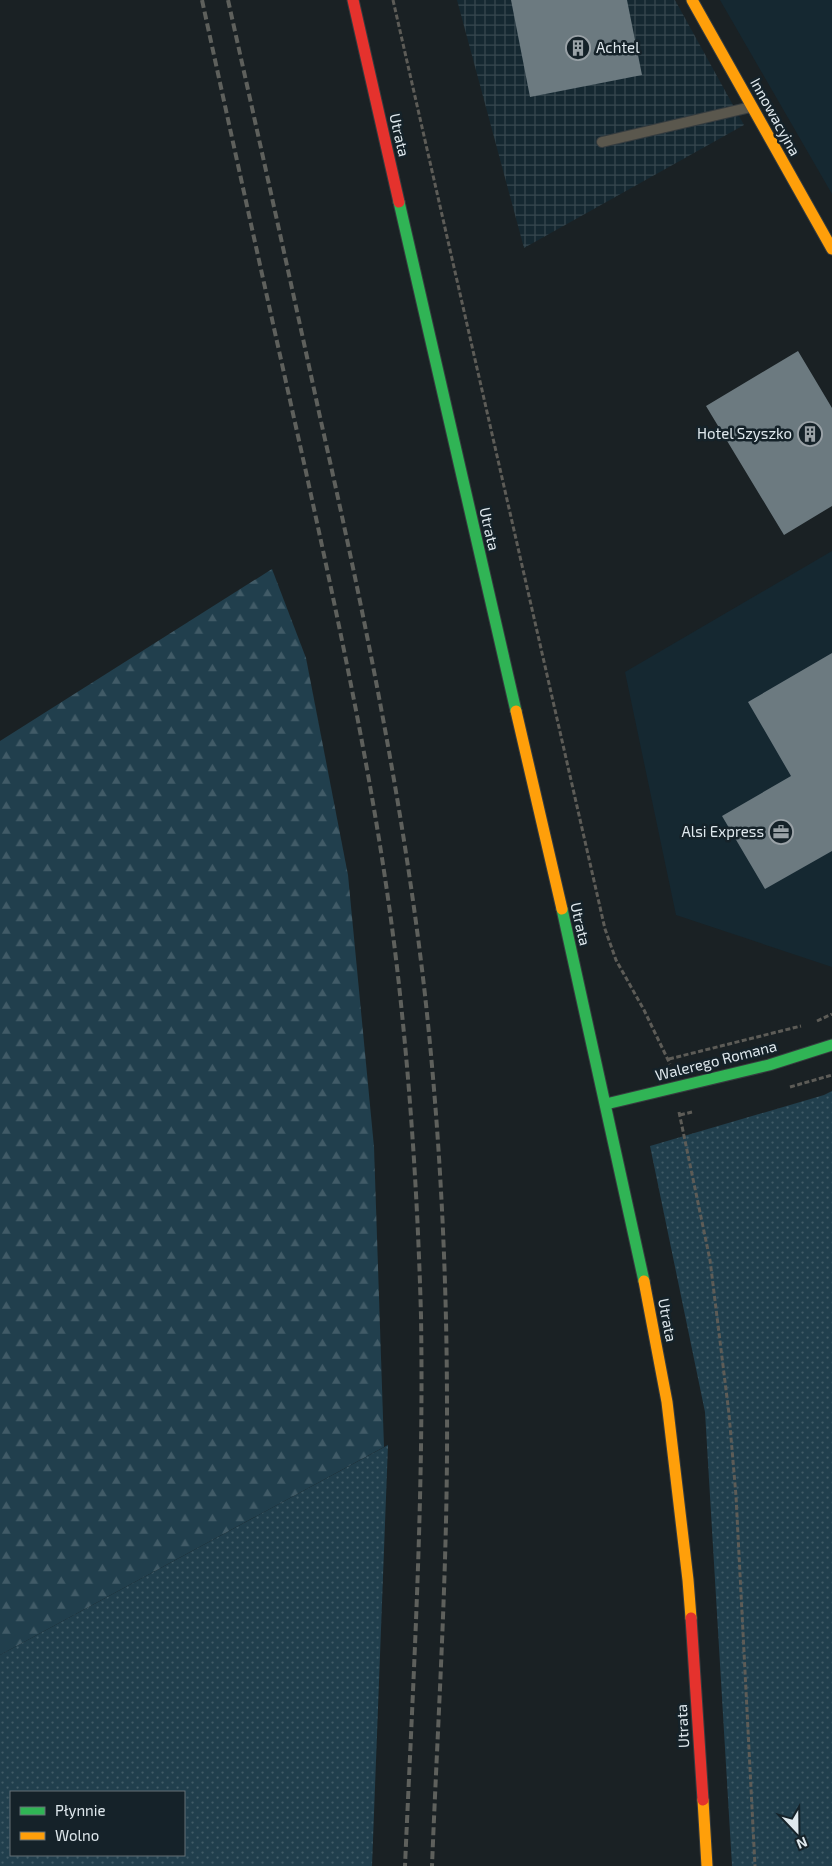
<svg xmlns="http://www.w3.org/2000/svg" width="832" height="1866" font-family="'Exo 2',sans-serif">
  <defs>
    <pattern id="industrial-grid" width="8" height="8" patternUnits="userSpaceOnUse" patternTransform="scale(1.25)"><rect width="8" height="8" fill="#152831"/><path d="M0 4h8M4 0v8" fill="none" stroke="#37474f"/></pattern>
    <pattern id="grass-dots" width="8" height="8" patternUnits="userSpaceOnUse" patternTransform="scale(1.25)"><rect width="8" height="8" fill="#213f4d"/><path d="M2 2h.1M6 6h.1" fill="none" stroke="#415b67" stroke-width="1.8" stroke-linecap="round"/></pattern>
    <pattern id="forest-firs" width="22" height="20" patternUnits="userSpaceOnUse" patternTransform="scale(1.25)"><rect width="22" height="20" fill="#213f4d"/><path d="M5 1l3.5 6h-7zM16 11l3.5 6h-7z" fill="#415b67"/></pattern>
  </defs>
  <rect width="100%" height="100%" fill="#1a2124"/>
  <!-- built -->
  <path fill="#152831" d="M720,0H832V194Z
    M832,551V967L676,915L625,672Z"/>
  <!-- industrial -->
  <path fill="url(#industrial-grid)" d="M457,0H675L744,125L524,248Z"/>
  <!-- grass -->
  <path fill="url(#grass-dots)" fill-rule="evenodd" d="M832,1091V1866H732L705,1412L650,1146L824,1095Z
    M388,1445L372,1866H0V1655ZM11,1792H184V1855H11Z"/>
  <!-- forest -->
  <path fill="url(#forest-firs)" d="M272,569L306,658L348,875L374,1147L384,1447L0,1655V741Z"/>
  <!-- building -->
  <path fill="#6c7a80" d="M511,0H627L642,75L530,97Z
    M798,351L832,408V506L784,535L706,406Z
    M832,653V851L765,889L722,816L791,776L748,702Z"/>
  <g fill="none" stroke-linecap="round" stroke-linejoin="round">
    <defs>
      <path id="lane" d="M602,142L751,107"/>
      <path id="fast" d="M399,202L516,711
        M562,909L644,1281
        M606,1104L769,1065L832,1045"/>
      <path id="slow" d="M692,0L832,249
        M516,711L562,909
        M644,1281L667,1402L688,1580L691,1618
        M703,1800L707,1866"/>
      <path id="jam" d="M353,0L399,202
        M691,1618L703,1800"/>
    </defs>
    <!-- lane casing -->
    <use href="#lane" stroke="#363c3f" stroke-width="12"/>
    <!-- fast casing -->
    <use href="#fast" stroke="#363c3f" stroke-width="13"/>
    <!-- slow casing -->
    <use href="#slow" stroke="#363c3f" stroke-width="13"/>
    <!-- jam casing -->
    <use href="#jam" stroke="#363c3f" stroke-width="13"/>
    <!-- path -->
    <path stroke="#5d5c57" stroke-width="3" stroke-dasharray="5 2.5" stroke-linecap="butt" d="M393,0L605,929L616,960L644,1010L670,1064
      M817,1021L832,1014
      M669,1059L801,1026
      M790,1087L832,1075
      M679,1112L710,1260L729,1414L736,1496L755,1866
      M680,1115L692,1112"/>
    <!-- lane -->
    <use href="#lane" stroke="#5a574d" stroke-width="10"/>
    <!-- fast -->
    <use href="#fast" stroke="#30b455" stroke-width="11"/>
    <!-- slow -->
    <use href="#slow" stroke="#ff9f0a" stroke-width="11"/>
    <!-- jam -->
    <use href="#jam" stroke="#e5322d" stroke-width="11"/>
    <!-- rail -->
    <path stroke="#5e605c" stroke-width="4" stroke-dasharray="8 4" stroke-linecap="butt" d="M202,0C236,157 271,315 306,472C343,642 380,812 399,985C411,1095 418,1206 421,1316C424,1500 413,1683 405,1866
      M228,0C259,139 290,278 320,417C363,608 403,800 425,995C440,1133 447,1272 447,1411C448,1563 438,1715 432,1866"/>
  </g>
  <!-- icons -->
  <defs>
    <symbol id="building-ring" viewBox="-11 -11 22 22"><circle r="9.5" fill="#152229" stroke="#9aa2a7" stroke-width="1.5"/><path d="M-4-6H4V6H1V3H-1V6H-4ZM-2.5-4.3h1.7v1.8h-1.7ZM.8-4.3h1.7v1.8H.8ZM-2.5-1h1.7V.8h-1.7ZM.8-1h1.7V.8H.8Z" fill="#9aa2a7"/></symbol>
    <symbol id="office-ring" viewBox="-11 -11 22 22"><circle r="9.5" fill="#152229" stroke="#9aa2a7" stroke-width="1.5"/><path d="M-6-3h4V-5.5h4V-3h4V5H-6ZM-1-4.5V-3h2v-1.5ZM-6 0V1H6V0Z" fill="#9aa2a7"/></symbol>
  </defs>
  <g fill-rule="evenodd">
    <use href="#building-ring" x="564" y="34" width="28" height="28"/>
    <use href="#building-ring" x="796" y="420" width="28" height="28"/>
    <use href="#office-ring" x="767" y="818" width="28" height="28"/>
  </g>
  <g text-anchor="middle" stroke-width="5" stroke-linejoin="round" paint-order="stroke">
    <!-- poi labels -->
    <g font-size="15" fill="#dfe8ed" stroke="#152229" text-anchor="end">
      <text x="596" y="53" text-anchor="start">Achtel</text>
      <text x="792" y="439">Hotel Szyszko</text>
      <text x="764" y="837">Alsi Express</text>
    </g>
    <!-- street labels -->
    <g font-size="15" fill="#dfe8ed" stroke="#152229">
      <text transform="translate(775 117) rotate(61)" y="5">Innowacyjna</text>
      <text transform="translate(399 135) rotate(77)" y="5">Utrata</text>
      <text transform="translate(489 529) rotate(77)" y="5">Utrata</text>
      <text transform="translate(580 924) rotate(77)" y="5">Utrata</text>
      <text transform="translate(716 1061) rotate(-14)" y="5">Walerego Romana</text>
      <text transform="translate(667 1320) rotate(79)" y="5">Utrata</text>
      <text transform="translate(683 1726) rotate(-93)" y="5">Utrata</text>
    </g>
  </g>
  <!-- legend -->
  <rect x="10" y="1791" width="175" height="65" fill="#152229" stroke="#667177"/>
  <rect x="20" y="1807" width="25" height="8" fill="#30b455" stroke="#667177"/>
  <text x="55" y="1816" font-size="15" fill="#dfe8ed">Płynnie</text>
  <rect x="20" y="1832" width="25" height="8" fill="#ff9f0a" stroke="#667177"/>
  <text x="55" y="1841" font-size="15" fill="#dfe8ed">Wolno</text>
  <!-- north arrow -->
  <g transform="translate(797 1831) rotate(158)" stroke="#152229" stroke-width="4" paint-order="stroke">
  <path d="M0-4L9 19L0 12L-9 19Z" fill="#dfe8ed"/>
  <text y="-8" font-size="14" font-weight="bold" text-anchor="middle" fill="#dfe8ed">N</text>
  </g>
</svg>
